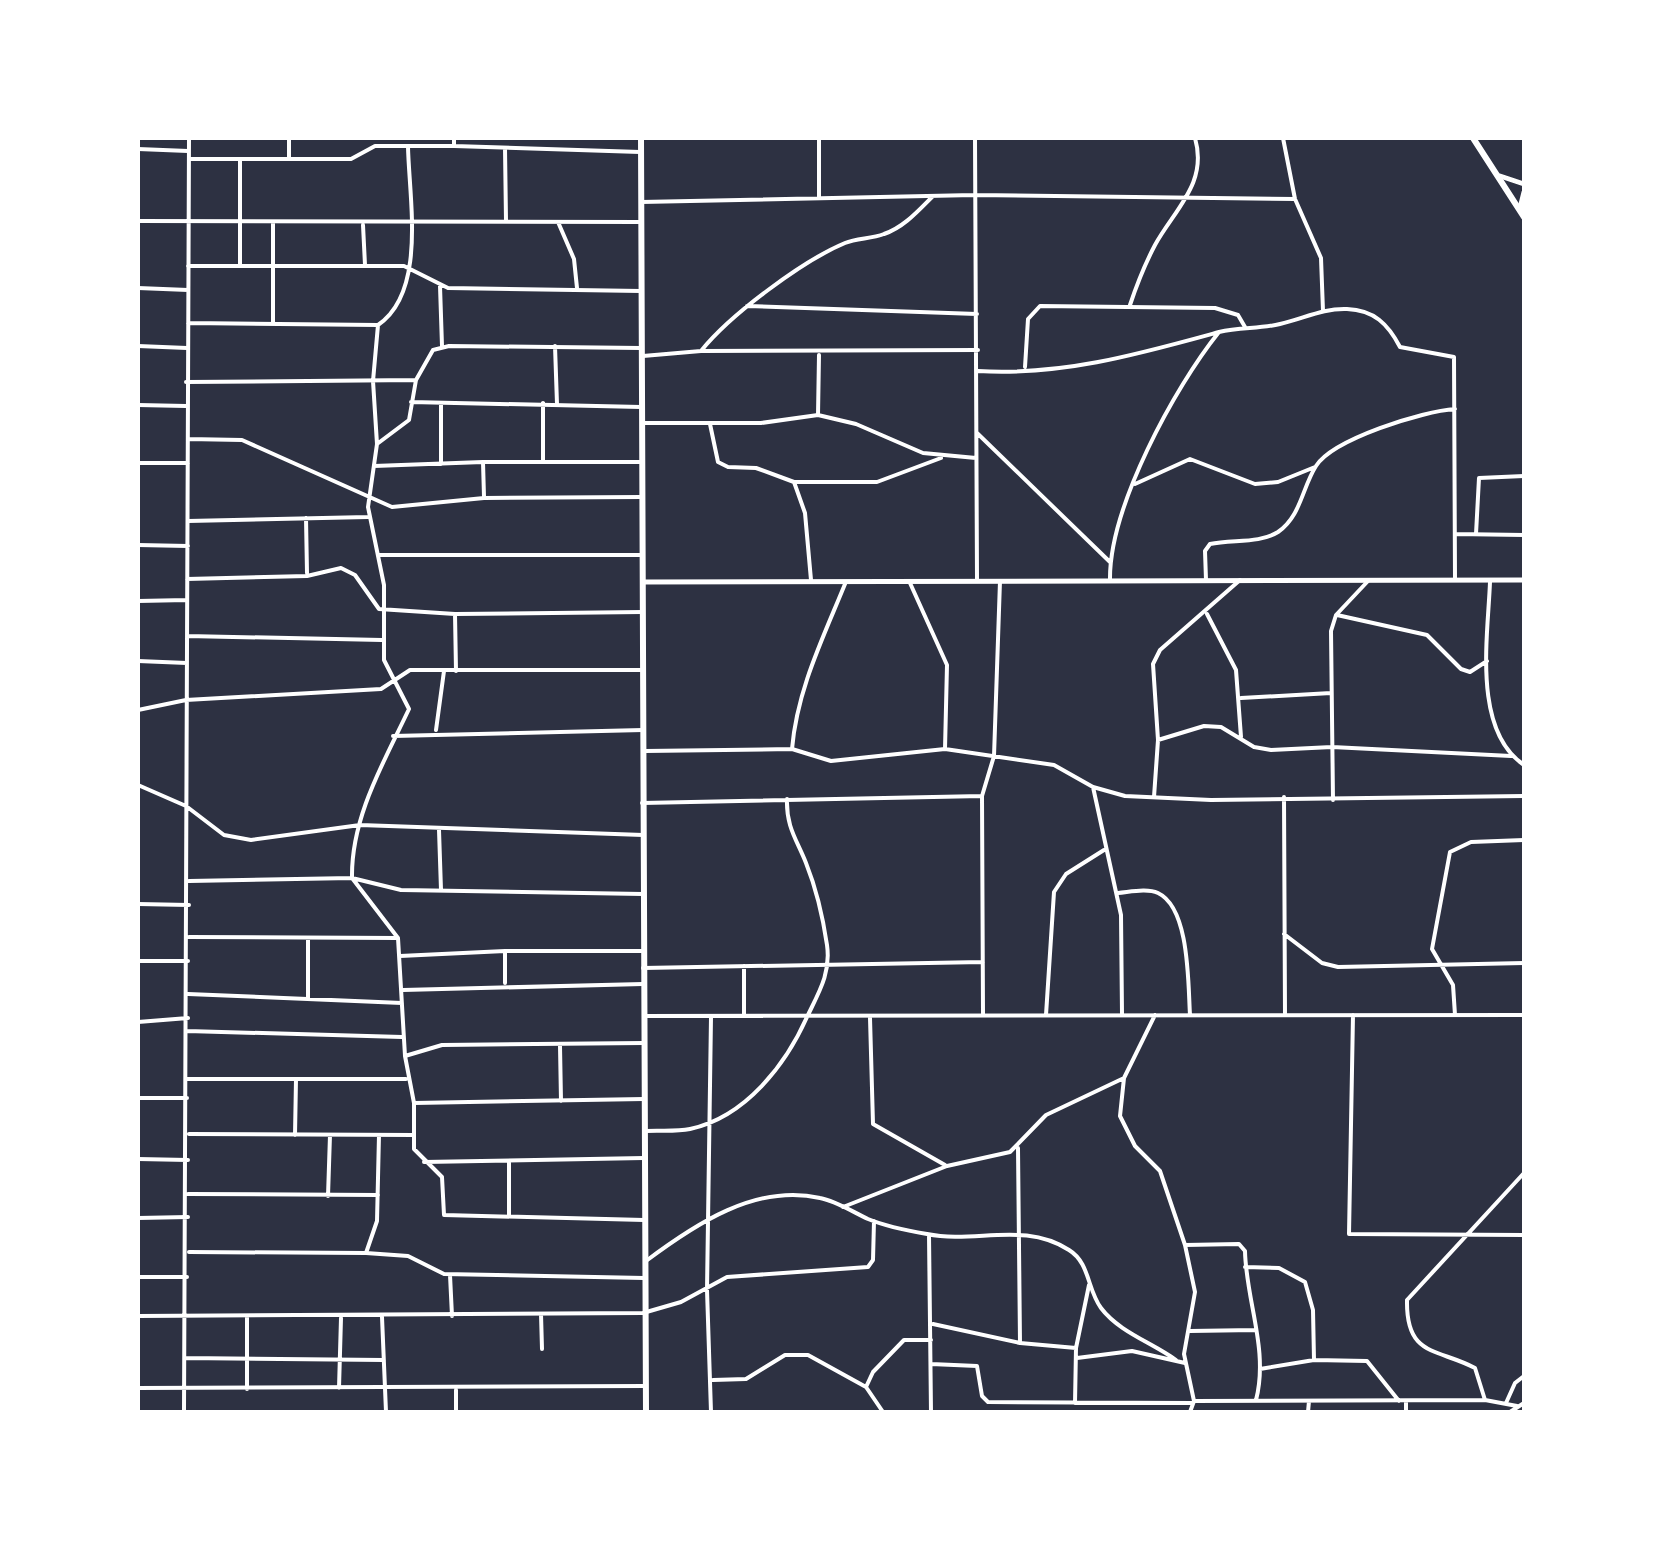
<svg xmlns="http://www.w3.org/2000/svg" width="1662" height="1550" font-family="'PT Serif',serif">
  <rect width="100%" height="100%" fill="#2d3142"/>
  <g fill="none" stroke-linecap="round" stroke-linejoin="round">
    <!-- minor -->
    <path stroke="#fff" stroke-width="4" d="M289,138V159
      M454,138V146L640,152
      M819,138V197
      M975,138L977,580
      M1283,138L1295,199L1321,258L1323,311
      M408,147C409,198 427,292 378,325L373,381L377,444L368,507L384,585V660L409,709C384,762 351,817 352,878L398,938L405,1056L414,1103V1149L442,1177L444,1215L644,1220
      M505,148L506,221
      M138,149L188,151
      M189,159H351L375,146H454
      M641,202L974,195L1295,199
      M138,221L641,222
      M558,222L574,259L577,288
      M363,225L365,265
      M188,266H404L448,288L641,291
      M240,266V160
      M440,286L442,346
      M138,288L188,290
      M1130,305C1137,284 1145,264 1155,245C1175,209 1208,183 1195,138
      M747,306L977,314
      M188,323L378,325
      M273,323V223
      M138,346L187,348
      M555,346L557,404
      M701,351C730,315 802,261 845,243C857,238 871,239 884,234C904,227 918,211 933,196
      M643,356L701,351L978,350
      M1025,367L1028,319L1040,306L1215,308L1238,315L1245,327
      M978,371C1062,376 1139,354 1219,332C1240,327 1260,329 1280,324C1303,319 1323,308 1347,309C1374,310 1388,324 1400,347L1454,357L1455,578
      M186,382L416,380
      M411,402L641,407
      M441,403V464
      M543,403V461
      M138,405L186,406
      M818,415L819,355
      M644,423H761L818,415L856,424L923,453L976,458
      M710,424L718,462L728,467L756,468L794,482H877L941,458
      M977,433L1110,562
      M188,439L242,440L392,507L484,498L642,497
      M377,444L409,420L416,380L433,350L449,346L641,348
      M138,463H188
      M374,466L483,462
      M794,482L805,513L811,580
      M1135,484L1190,459L1255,484L1278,482L1315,467
      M484,497L483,462H642
      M306,518L307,573
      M188,521L368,517
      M1455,534L1524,535
      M1476,534L1479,478L1524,476
      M138,545L188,546
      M378,555H643
      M187,579L307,576L341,568L355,575L379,609L455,614
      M1110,580C1109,508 1174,388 1219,332
      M1206,580L1205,551L1210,544C1232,539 1259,544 1278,532C1301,516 1302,488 1316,466C1333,439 1423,411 1455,409
      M1490,582C1488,636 1472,730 1524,765
      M910,583L947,665L945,749
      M138,601L187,600
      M1207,614L1236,670L1241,737
      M1337,615L1427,635L1461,669L1470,672L1487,661
      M187,636L382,640
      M138,661L187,663
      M456,671L455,614L643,612
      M1241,698L1331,693
      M138,710L186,700L381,689L410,670H643
      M436,730L444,671
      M393,736L643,730
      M1158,740L1204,726L1221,727L1254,747L1271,750L1332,747L1511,756
      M792,749C797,690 823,638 845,584
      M645,751L792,749L831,761L945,749L1054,765L1093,787L1125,796L1211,800L1524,796
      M138,785L186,806L224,835L251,840L360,825L643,835
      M1093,787L1121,915L1122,1014
      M1154,797L1158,740L1153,664L1160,650L1240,580
      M1284,797L1285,1015
      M1333,800L1331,631L1336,615L1368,581
      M642,803L982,796
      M439,830L441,890
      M189,881L352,878L401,890L643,894
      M1118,893C1130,892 1147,888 1158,893C1190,908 1188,985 1190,1015
      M138,904L189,905
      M1284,934L1322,963L1338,967L1524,963
      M189,937L398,938
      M400,956L505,951
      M138,961H188
      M744,966V1016
      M643,968L983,962
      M505,983V951H643
      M403,990L643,984
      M188,994L402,1003
      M308,998V938
      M983,1015L982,796L994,756L1000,581
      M1046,1015L1054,892L1066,874L1104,850
      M1155,1015L1124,1078L1120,1116L1135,1146L1160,1171L1185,1245L1195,1292L1184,1354L1194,1401L1190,1412
      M1353,1015L1349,1234L1524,1235
      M1455,1015L1453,985L1432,949L1450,852L1471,842L1524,840
      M644,1016L1524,1015
      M711,1017L707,1290L711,1412
      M870,1018L873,1124L945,1165
      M138,1022L188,1018
      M187,1031L402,1037
      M560,1046L561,1101
      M405,1056L442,1045L644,1043
      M186,1079H406
      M138,1098H187
      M414,1103L644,1099
      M644,1131C659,1130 675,1132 690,1129C746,1117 786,1064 807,1017C819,992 831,973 827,945C823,918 816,888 806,863C797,840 786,827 787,799
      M189,1134L414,1135
      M295,1135L296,1079
      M1018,1148L1020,1343
      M138,1159L188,1160
      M509,1161V1216
      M424,1162L644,1158
      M188,1194L378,1195
      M328,1196L330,1135
      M843,1207L947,1166L1010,1152L1046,1115L1124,1078
      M138,1218L188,1217
      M929,1235L931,1412
      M1185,1245L1239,1244L1245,1251C1246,1301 1269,1350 1256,1400
      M189,1252L366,1253L408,1256L444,1274L644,1278
      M366,1253L377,1221L379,1135
      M646,1261C694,1225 756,1183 820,1198C836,1201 853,1212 868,1219C885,1226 909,1231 927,1234C975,1244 1024,1221 1069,1250C1090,1263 1087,1289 1101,1308C1119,1332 1153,1343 1176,1360
      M1245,1267L1279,1268L1305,1282L1313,1310L1314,1360
      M450,1275L452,1316
      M138,1277H187
      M541,1314L542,1349
      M138,1316L643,1313L681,1302L727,1277L868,1267L873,1260L874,1221
      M382,1317L386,1412
      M933,1324L1020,1343L1076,1348
      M1190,1331L1255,1330
      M185,1358L384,1360
      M1077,1358L1132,1351L1185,1363
      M931,1364L977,1366L982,1396L988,1402L1192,1403
      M1260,1369L1314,1360L1367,1361L1399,1401
      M713,1380L746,1379L785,1355H808L866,1387L883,1412
      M866,1387L873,1372L904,1340H931
      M138,1388L646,1386
      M339,1388L341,1318
      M247,1389V1316
      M1485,1400L1475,1368C1437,1348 1406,1357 1407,1300L1524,1173
      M1194,1401L1485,1400L1517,1406
      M1075,1403L1076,1348L1089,1285
      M1506,1403L1515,1383L1524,1376
      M184,1412L189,138
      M456,1412V1390
      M1308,1412L1309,1401
      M1406,1412V1401
      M1510,1412L1524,1403"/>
    <!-- tertiary -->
    <path stroke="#fff" stroke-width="5" d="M1500,176L1524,184
      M1520,208L1524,192
      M643,582L1524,580"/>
    <!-- secondary -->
    <path stroke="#fff" stroke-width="6" d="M641,138L646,1412"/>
    <!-- trunk -->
    <path stroke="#fff" stroke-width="6" d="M1473,138L1524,217"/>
  </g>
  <!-- border -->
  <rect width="1662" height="1550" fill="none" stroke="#ffffff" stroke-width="280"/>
</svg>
